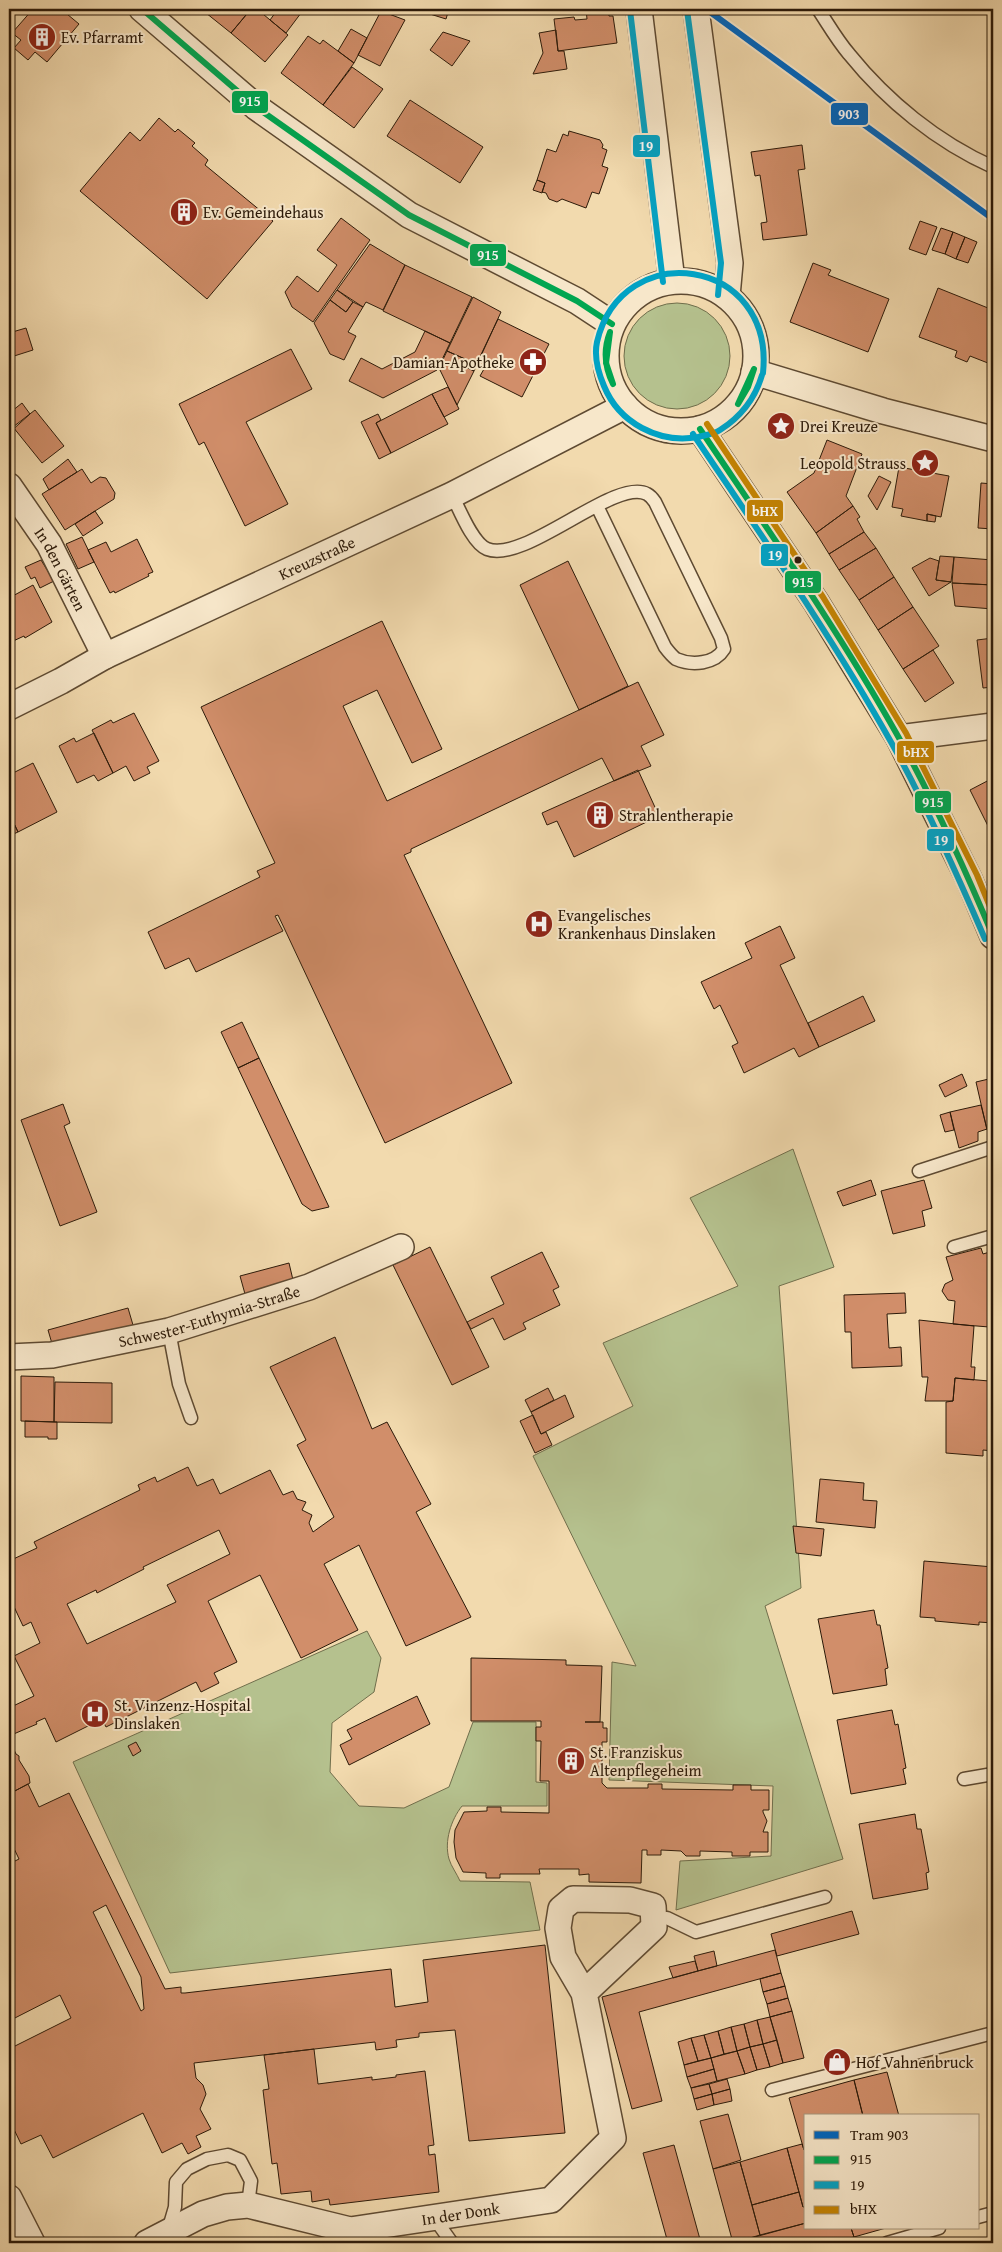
<svg xmlns="http://www.w3.org/2000/svg" width="1002" height="2252" font-family="'Gentium Book Plus',serif">
  <rect width="100%" height="100%" fill="#f2daae"/>
  <filter id="stains"><feTurbulence type="fractalNoise" baseFrequency=".004" numOctaves="4"/><feColorMatrix values="0 0 0 0 .2 0 0 0 0 .09 0 0 0 0 .02 0 0 0 .5 -.17"/></filter>
  <radialGradient id="worn" r=".72"><stop offset=".6" stop-color="#630" stop-opacity="0"/><stop offset="1" stop-color="#630" stop-opacity=".3"/></radialGradient>
  <!-- green -->
  <path fill="#b5c18e" stroke="#706e4c" d="M624 356a53 53 0 1 1 106 0a53 53 0 1 1-106 0Z
    M793,1149L834,1267L779,1286L801,1588L765,1606L843,1859L676,1910L680,1861L771,1856L773,1786L609,1780L612,1662L636,1666L533,1456L633,1406L603,1343L738,1286L690,1198Z
    M367,1631L381,1658L374,1692L332,1723L330,1772L359,1806L404,1808L449,1787L473,1722H536V1782L547,1783V1806H462C451,1820 444,1841 449,1859C451,1866 457,1874 460,1881L530,1882L540,1930L170,1973L73,1762Z"/>
  <!-- building -->
  <path fill="#d18e6a" stroke="#2c1a09" fill-rule="evenodd" d="M33,9H61L79,24L47,62L35,52L28,60L14,48L21,40L12,33Z
    M201,9H251L231,33Z
    M251,9H257L288,35L265,62L231,33Z
    M278,9H304L286,33L270,20Z
    M414,9H449L446,19Z
    M586,9H608L609,16H613L617,43L558,51L554,19L574,17L575,20L587,19Z
    M381,11L405,20L380,66L358,55Z
    M351,29L367,38L354,63L338,51Z
    M556,30L558,51H564L567,69L533,74L543,53L539,33Z
    M443,32L470,41L452,66L430,50Z
    M308,36L320,44L323,40L354,63L323,105L281,73Z
    M352,67L383,89L354,128L323,105Z
    M410,100L483,147L460,183L387,136Z
    M159,118L175,132L178,129L195,143L192,146L208,160L205,165L273,221L207,299L80,191L130,132L140,141Z
    M569,131L600,140L603,145L602,148L607,150L602,166L608,168L599,194L592,192L586,208L562,199L557,202L549,199L546,193L542,192L545,183L537,180L547,149L556,152L563,134L568,136Z
    M802,145L805,169L798,170L807,235L763,240L761,223L767,222L760,175L755,176L751,152Z
    M537,180L545,183L542,193L533,190Z
    M341,218L370,240L313,322L292,307L285,292L297,276L318,292L337,265L317,250Z
    M920,221L937,227L926,255L909,249Z
    M941,228L953,232L945,254L932,250Z
    M953,232L965,237L956,259L945,254Z
    M965,237L977,242L968,263L956,259Z
    M370,244L405,265L383,310L366,302L363,307L337,290Z
    M813,263L831,270L828,275L889,299L868,352L790,322Z
    M405,265L472,297L450,343L383,311Z
    M938,288L993,310V365L970,356L967,362L955,357L957,351L919,337Z
    M337,290L353,302L346,312L330,300Z
    M473,297L501,312L474,371L462,365L465,359L447,351Z
    M330,300L346,312L353,302L363,307L348,332L356,336L344,360L330,354L314,323Z
    M498,319L549,344L522,397L480,376L484,369L476,365Z
    M26,328L33,350L11,357L9,333Z
    M425,331L450,343L437,370L383,398L349,381L361,358L382,369L415,352Z
    M291,349L312,389L246,422L288,504L245,526L204,442L199,445L179,404Z
    M447,351L465,359L462,365L474,371L457,405L439,368Z
    M448,387L459,409L444,417L432,394Z
    M432,394L448,424L391,453L376,423Z
    M22,403L30,414L9,433V407L12,411Z
    M35,410L64,446L42,463L13,427Z
    M378,414L381,420L376,423L391,453L379,459L361,422Z
    M827,440L862,454L846,496L853,506L816,533L787,492L814,473Z
    M68,459L77,472L49,490L43,479Z
    M899,467L949,476L941,517L927,514V521L901,516L903,509L892,507Z
    M82,469L91,483L100,477L106,478L115,493L114,499L65,530L42,494Z
    M879,476L891,482L877,510L868,496Z
    M981,483L993,484V529L978,528Z
    M853,506L860,517L857,519L864,532L829,554L816,533Z
    M95,511L103,523L83,536L75,524Z
    M927,514L936,516L935,522L927,521Z
    M864,532L876,548L839,570L829,554Z
    M82,537L94,562L78,569L66,544Z
    M137,539L153,572L148,574L149,576L115,593L114,591L110,593L88,550L106,542L111,552Z
    M876,548L894,577L859,600L839,570Z
    M940,556L954,557L951,582L936,580Z
    M954,557L993,560V585L952,583Z
    M930,558L939,561L936,580L951,582L929,596L912,568Z
    M41,560L54,581L40,588L35,577L31,579L25,567Z
    M568,561L628,686L579,710L520,585Z
    M894,577L913,607L878,630L859,600Z
    M952,583L993,585V609L955,606Z
    M33,585L52,622L25,638L24,636L9,643V598Z
    M913,607L939,646L903,669L878,630Z
    M382,621L442,749L412,763L377,690L343,706L387,801L638,682L664,735L641,746L651,766L614,781L602,758L411,849V852L404,855L512,1083L385,1143L278,915L275,916L283,931L196,972L189,958L165,969L148,932L260,877L257,871L275,863L201,707Z
    M993,638V687L983,688L977,640Z
    M933,650L954,683L925,702L903,669Z
    M134,713L159,761L147,767L150,773L134,781L126,766L113,773L92,730L111,720L113,723Z
    M94,733L113,773L98,781L94,775L77,783L59,746L74,738L76,742Z
    M33,763L57,812L18,832L9,813V775Z
    M638,770L659,816L574,857L557,821L547,825L542,813Z
    M993,778V824L988,826L970,790Z
    M9,813L18,832L9,836Z
    M780,926L795,958L780,965L819,1047L799,1057L794,1048L744,1073L732,1046L738,1043L720,1005L714,1009L701,982L752,958L745,943Z
    M863,996L875,1021L819,1047L808,1023Z
    M242,1022L259,1058L238,1068L221,1032Z
    M259,1058L329,1207L312,1211L302,1204L238,1068Z
    M962,1074L967,1086L945,1097L939,1085Z
    M993,1078V1128L987,1130L976,1082Z
    M63,1104L70,1123L64,1126L97,1212L60,1226L21,1120Z
    M981,1105L987,1129L978,1132V1141L959,1148L950,1112Z
    M950,1112L954,1130L945,1132L940,1115Z
    M871,1180L876,1195L843,1206L837,1192Z
    M924,1180L932,1208L922,1211L925,1226L893,1234L881,1191Z
    M430,1247L489,1367L452,1385L393,1265Z
    M981,1248L983,1254L993,1251V1321H989V1327L953,1324L955,1301L948,1300L942,1291L945,1284L953,1280L946,1257Z
    M542,1252L559,1287L553,1290L560,1305L523,1323L526,1329L504,1340L493,1318L471,1329L467,1322L504,1304L491,1277Z
    M289,1263L293,1280L245,1294L240,1276Z
    M905,1293L906,1313L887,1314L889,1348L901,1347L902,1366L852,1368L851,1332H845L844,1295Z
    M128,1308L133,1325L53,1347L48,1330Z
    M919,1320L974,1326L971,1367H975L974,1380L955,1378L953,1401H925L928,1377H922Z
    M335,1337L372,1429L387,1422L431,1504L416,1512L471,1617L406,1646L359,1545L324,1564L358,1630L301,1658L260,1575L208,1601L237,1662L214,1673L219,1683L201,1692L196,1682L106,1727L102,1719L56,1742L45,1718L36,1722L37,1724L9,1736V1708L34,1696L14,1656L40,1643L31,1622L23,1626L9,1596V1561L37,1548L34,1542L140,1490L138,1485L155,1477L157,1482L188,1467L197,1486L213,1479L220,1494L270,1470L283,1495L293,1491L297,1499L306,1502L302,1510L312,1515L309,1523L313,1532L334,1517L297,1445L306,1440L270,1367ZM219,1530L230,1554L167,1585L176,1602L87,1644L67,1604L96,1590L97,1593L144,1569L143,1567Z
    M21,1376L54,1377V1422L21,1421Z
    M955,1378L989,1381L988,1387H993V1451L983,1450V1456L946,1453V1402L953,1401Z
    M55,1382L112,1383V1423L54,1422Z
    M548,1388L554,1400L531,1412L525,1400Z
    M565,1395L574,1417L541,1434L531,1412Z
    M533,1415L541,1434L546,1432L552,1445L535,1453L520,1421Z
    M25,1421L57,1422V1439H48V1437H25Z
    M988,1461H993V1470L988,1469Z
    M820,1479L864,1483L863,1500L877,1501L875,1528L816,1522Z
    M793,1526L824,1529L821,1556L796,1553Z
    M924,1561L993,1567V1623L979,1622V1625L935,1621V1618L920,1617Z
    M874,1610L877,1625H880L888,1668L885,1669L887,1685L833,1694L818,1619Z
    M471,1658L566,1660V1665L602,1666L600,1722H585H603V1728H607V1742H602V1783L607,1788H648V1784H662V1789L733,1790V1785H751V1790H769V1810H763V1812L767,1821L763,1832H768V1852H750V1856H732V1852L700,1851V1856H686L681,1851L661,1850V1855H647V1850H642L641,1883L589,1882V1874L579,1875V1869H539L540,1874H500V1878H486V1873L463,1872L456,1858L454,1842L455,1830L464,1812L487,1811V1807H501V1812L549,1813V1781H540L541,1741H536V1727H541V1721H471Z
    M417,1696L430,1724L349,1765L340,1745L352,1739L347,1730Z
    M892,1710L895,1725L898,1724L906,1768L903,1769L906,1784L851,1794L837,1720Z
    M9,1739L16,1754L19,1756V1760L29,1776L30,1783L9,1794Z
    M136,1742L141,1751L133,1756L128,1746Z
    M28,1784L39,1807L69,1793L165,1989L181,1987V1993H185L391,1969L395,2007L428,2002L423,1960L545,1945L565,2133L469,2141L455,2030L419,2033V2037L396,2040L397,2047L376,2050L375,2042L194,2063L196,2078L203,2085L206,2094L200,2109L211,2129L196,2136L201,2147L188,2154L182,2143L162,2153L143,2113L53,2158L41,2135L21,2144L9,2119V2049L71,2018L60,1995L9,2021V1864L19,1859L9,1838V1794ZM106,1905L141,1977L144,2009L141,2011L93,1912Z
    M915,1814L917,1829H921L929,1872L926,1873L928,1889L873,1899L859,1824Z
    M852,1911L859,1934L777,1956L771,1934Z
    M775,1950L781,1973L639,2012L662,2101L632,2109L602,1997Z
    M714,1951L717,1966L698,1971L694,1956Z
    M695,1961L698,1971L673,1978L669,1967Z
    M781,1973L785,1986L763,1992L760,1979Z
    M785,1986L788,1998L767,2004L763,1992Z
    M788,1998L792,2011L770,2017L767,2004Z
    M792,2011L804,2058L783,2063L770,2017Z
    M770,2017L777,2040L763,2044L757,2020Z
    M757,2020L763,2044L750,2047L744,2024Z
    M744,2024L750,2047L737,2051L731,2027Z
    M731,2027L737,2051L724,2054L718,2031Z
    M718,2031L724,2054L711,2058L704,2035Z
    M704,2035L711,2058L698,2061L691,2038Z
    M691,2038L698,2061L684,2065L678,2042Z
    M777,2040L783,2063L770,2067L763,2044Z
    M763,2044L770,2067L757,2070L750,2047Z
    M750,2047L757,2070L745,2074L737,2051Z
    M314,2049L318,2084L372,2077V2080L396,2077V2075L425,2071L434,2145L428,2146L429,2155L435,2154L439,2192L330,2205L329,2199L312,2202L311,2191L281,2194L277,2163L272,2164L263,2090L269,2089L264,2055Z
    M737,2051L745,2074L717,2081L711,2058Z
    M711,2058L714,2069L687,2077L684,2065Z
    M714,2069L717,2081L691,2088L687,2077Z
    M887,2072L899,2116H863L854,2080Z
    M727,2079L730,2089L712,2094L709,2084Z
    M854,2080L863,2116H806V2150H804L789,2098Z
    M709,2084L712,2094L694,2099L691,2088Z
    M730,2089L732,2101L714,2105L712,2094Z
    M712,2094L714,2105L697,2110L694,2099Z
    M728,2114L741,2160L713,2169L700,2121Z
    M802,2144L804,2150H806V2206L803,2207L787,2148Z
    M674,2145L701,2243H668L643,2153Z
    M787,2148L799,2192L752,2205L740,2162Z
    M740,2162L760,2235L733,2243L713,2169Z
    M799,2192L803,2207L806,2206V2223L760,2235L752,2205Z
    M806,2223V2228H851L854,2237L829,2243H722L732,2241L733,2243Z
    M851,2228H886L854,2237Z"/>
  <g fill="none" stroke-linecap="round" stroke-linejoin="round">
    <defs>
      <path id="lane" d="M818,9C828,24 837,40 849,54C887,101 937,142 993,167
        M452,495C459,508 472,543 487,549C525,564 615,477 647,494C649,495 653,499 655,502L721,638L724,649C715,664 692,666 676,659C672,656 668,651 665,647L597,506
        M919,1171L993,1147
        M954,1247L993,1236
        M169,1331L179,1384L191,1418
        M964,1779L993,1774
        M654,1920L667,1918L696,1932L825,1897
        M772,2090L993,2033
        M978,2217L993,2213
        M435,2219L452,2243
        M168,2231L175,2207L176,2182L187,2169L207,2159L228,2155L240,2160L251,2181L248,2205
        M887,2243L939,2228"/>
      <g id="street">
        <path d="M142,9L256,107L409,215L577,301L612,324"/>
        <path d="M639,9L672,281"/>
        <path d="M696,9L730,263L727,296"/>
        <circle cx="681" cy="356" r="75"/>
        <path d="M754,372L883,411L993,439"/>
        <path d="M700,429L816,602L899,738L969,879L993,936"/>
        <path id="s1" d="M9,486L49,544L105,656"/>
        <path id="s2" d="M9,707L61,681L105,656L452,495L625,406"/>
        <path d="M899,738L993,726"/>
        <path id="s3" d="M9,1357L52,1355L169,1331L309,1287L401,1247"/>
        <path d="M9,2198L32,2243"/>
        <path id="s4" d="M147,2243L203,2214L227,2207L248,2205L350,2230L551,2200L613,2138L584,1993L563,1957L558,1928L561,1909L573,1899L630,1900L653,1906L654,1927L584,1993"/>
      </g>
    </defs>
    <!-- lane casing -->
    <use href="#lane" stroke="#5e4a32" stroke-width="15"/>
    <!-- street casing -->
    <use href="#street" stroke="#5e4a32" stroke-width="28"/>
    <!-- lane -->
    <use href="#lane" stroke="#f7e7ca" stroke-width="12"/>
    <!-- street -->
    <use href="#street" stroke="#f7e7ca" stroke-width="25"/>
    <defs>
      <path id="bus-1" d="M142,9L256,107L409,215L577,301L612,324
        M610,332L606,363L613,384
        M610,332C603,350 604,366 613,384
        M738,404L754,369
        M738,404L748,387L754,369
        M700,429C768,530 839,631 899,738C934,801 965,869 993,936"/>
      <path id="bus-2" d="M630,10L663,282
        M687,10L721,263L718,295
        M762,375C755,399 742,416 720,430C714,434 706,435 698,437C659,444 619,423 604,386C598,372 594,356 597,342C622,236 775,257 763,373
        M693,434C761,535 831,635 891,742C926,804 957,874 985,939"/>
      <path id="bus-3" d="M707,424L823,597L906,733L977,875L993,914"/>
    </defs>
    <!-- bus-1 casing -->
    <use href="#bus-1" stroke="#f7e7ca" stroke-width="10"/>
    <!-- bus-2 casing -->
    <use href="#bus-2" stroke="#f7e7ca" stroke-width="10"/>
    <!-- bus-3 casing -->
    <use href="#bus-3" stroke="#f7e7ca" stroke-width="10"/>
    <!-- bus-1 -->
    <use href="#bus-1" stroke="#00a651" stroke-width="6"/>
    <!-- bus-2 -->
    <use href="#bus-2" stroke="#02a2c4" stroke-width="6"/>
    <!-- bus-3 -->
    <use href="#bus-3" stroke="#c48302" stroke-width="6"/>
    <defs>
      <path id="tram-1" d="M706,9L993,219"/>
    </defs>
    <!-- tram-1 casing -->
    <use href="#tram-1" stroke="#f7e7ca" stroke-width="10"/>
    <!-- tram-1 -->
    <use href="#tram-1" stroke="#0065bd" stroke-width="6"/>
  </g>
  <!-- icons -->
  <defs>
    <symbol id="building-disc" viewBox="-11 -11 22 22"><circle r="9.5" fill="#8f2418" stroke="#f7e7ca"/><path d="M-4-6H4V6H1V3H-1V6H-4ZM-2.5-4.3h1.7v1.8h-1.7ZM.8-4.3h1.7v1.8H.8ZM-2.5-1h1.7V.8h-1.7ZM.8-1h1.7V.8H.8Z" fill="#fff"/></symbol>
    <symbol id="pharmacy-disc" viewBox="-11 -11 22 22"><circle r="9.5" fill="#8f2418" stroke="#f7e7ca"/><path d="M-2-6h4v4h4v4h-4v4h-4v-4h-4v-4h4Z" fill="#fff"/></symbol>
    <symbol id="sight-disc" viewBox="-11 -11 22 22"><circle r="9.5" fill="#8f2418" stroke="#f7e7ca"/><path d="M0-6L1.8-2.2L6-1.7L2.9 1.2L3.7 5.4L0 3.3L-3.7 5.4L-2.9 1.2L-6-1.7L-1.8-2.2Z" fill="#fff"/></symbol>
    <symbol id="hospital-disc" viewBox="-11 -11 22 22"><circle r="9.5" fill="#8f2418" stroke="#f7e7ca"/><path d="M-5-5h3v3.5h4V-5h3V5h-3V1.5h-4V5h-3Z" fill="#fff"/></symbol>
    <symbol id="shop-disc" viewBox="-11 -11 22 22"><circle r="9.5" fill="#8f2418" stroke="#f7e7ca"/><path d="M-5-2.5h2.3a2.7 3.5 0 0 1 5.4 0H5L5.5 6h-11ZM-1.5-2.5h3a1.5 2.3 0 0 0-3 0Z" fill="#fff"/></symbol>
  </defs>
  <g fill-rule="evenodd">
    <use href="#building-disc" x="26" y="21" width="32" height="32"/>
    <use href="#building-disc" x="168" y="196" width="32" height="32"/>
    <use href="#pharmacy-disc" x="517" y="346" width="32" height="32"/>
    <use href="#sight-disc" x="765" y="410" width="32" height="32"/>
    <use href="#sight-disc" x="909" y="447" width="32" height="32"/>
    <use href="#building-disc" x="584" y="799" width="32" height="32"/>
    <use href="#hospital-disc" x="523" y="908" width="32" height="32"/>
    <use href="#hospital-disc" x="79" y="1698" width="32" height="32"/>
    <use href="#building-disc" x="555" y="1745" width="32" height="32"/>
    <use href="#shop-disc" x="821" y="2046" width="32" height="32"/>
  </g>
  <!-- markers -->
  <circle fill="#2c1a09" stroke="#f7e7ca" stroke-width="2" cx="798" cy="560" r="4.5"/>
  <g text-anchor="middle" stroke-width="4" stroke-linejoin="round" paint-order="stroke">
    <!-- poi labels -->
    <g font-size="16" fill="#2c1a09" stroke="#f7e7ca" text-anchor="start">
      <text x="61" y="43">Ev. Pfarramt</text>
      <text x="203" y="218">Ev. Gemeindehaus</text>
      <text x="514" y="368" text-anchor="end">Damian-Apotheke</text>
      <text x="800" y="432">Drei Kreuze</text>
      <text x="906" y="469" text-anchor="end">Leopold Strauss</text>
      <text x="619" y="821">Strahlentherapie</text>
      <text x="558" y="921">Evangelisches<tspan x="558" dy="18">Krankenhaus Dinslaken</tspan></text>
      <text x="114" y="1711">St. Vinzenz-Hospital<tspan x="114" dy="18">Dinslaken</tspan></text>
      <text x="590" y="1758">St. Franziskus<tspan x="590" dy="18">Altenpflegeheim</tspan></text>
      <text x="856" y="2068">Hof Vahnenbruck</text>
    </g>
    <!-- street labels -->
    <g font-size="16" fill="#2c1a09" stroke="#f7e7ca">
      <text dy="6" stroke="none"><textPath href="#s2" startOffset="342">Kreuzstraße</textPath></text>
      <text dy="6" stroke="none"><textPath href="#s1" startOffset="98">In den Gärten</textPath></text>
      <text dy="6" stroke="none"><textPath href="#s3" startOffset="205">Schwester-Euthymia-Straße</textPath></text>
      <text dy="6" stroke="none"><textPath href="#s4" startOffset="326">In der Donk</textPath></text>
    </g>
  </g>
  <g stroke="#f7e7ca" stroke-width="2">
    <rect x="231" y="90" width="38" height="24" rx="5" fill="#00a651"/>
    <rect x="830" y="102" width="39" height="24" rx="5" fill="#0065bd"/>
    <rect x="632" y="134" width="29" height="24" rx="5" fill="#02a2c4"/>
    <rect x="469" y="243" width="38" height="24" rx="5" fill="#00a651"/>
    <rect x="746" y="499" width="38" height="24" rx="5" fill="#c48302"/>
    <rect x="760" y="543" width="29" height="24" rx="5" fill="#02a2c4"/>
    <rect x="784" y="570" width="38" height="24" rx="5" fill="#00a651"/>
    <rect x="896" y="740" width="39" height="24" rx="5" fill="#c48302"/>
    <rect x="914" y="790" width="38" height="24" rx="5" fill="#00a651"/>
    <rect x="926" y="828" width="29" height="24" rx="5" fill="#02a2c4"/>
  </g>
  <g font-size="14" text-anchor="middle" font-weight="bold" fill="#fff">
    <text x="250" y="106">915</text>
    <text x="849" y="119">903</text>
    <text x="646" y="151">19</text>
    <text x="488" y="260">915</text>
    <text x="765" y="516">bHX</text>
    <text x="775" y="560">19</text>
    <text x="803" y="587">915</text>
    <text x="916" y="757">bHX</text>
    <text x="933" y="807">915</text>
    <text x="941" y="845">19</text>
  </g>
  <!-- margin -->
  <rect width="1002" height="2252" fill="none" stroke="#f2daae" stroke-width="30"/>
  <rect x="10" y="10" width="982" height="2232" fill="none" stroke="#2c1a09" stroke-width="2.5"/>
  <rect x="15" y="15" width="972" height="2222" fill="none" stroke="#2c1a09"/>
  <!-- legend -->
  <rect x="804" y="2114" width="175" height="115" fill="#f7e7ca" stroke="#a6957d"/>
  <rect x="814" y="2131" width="25" height="8" fill="#0065bd" stroke="#a6957d"/>
  <text x="850" y="2140" font-size="15" fill="#2c1a09">Tram 903</text>
  <rect x="814" y="2156" width="25" height="8" fill="#00a651" stroke="#a6957d"/>
  <text x="850" y="2164" font-size="15" fill="#2c1a09">915</text>
  <rect x="814" y="2181" width="25" height="8" fill="#02a2c4" stroke="#a6957d"/>
  <text x="850" y="2190" font-size="15" fill="#2c1a09">19</text>
  <rect x="814" y="2206" width="25" height="8" fill="#c48302" stroke="#a6957d"/>
  <text x="850" y="2214" font-size="15" fill="#2c1a09">bHX</text>
  <rect width="100%" height="100%" filter="url(#stains)"/>
  <rect width="100%" height="100%" fill="url(#worn)"/>
</svg>
